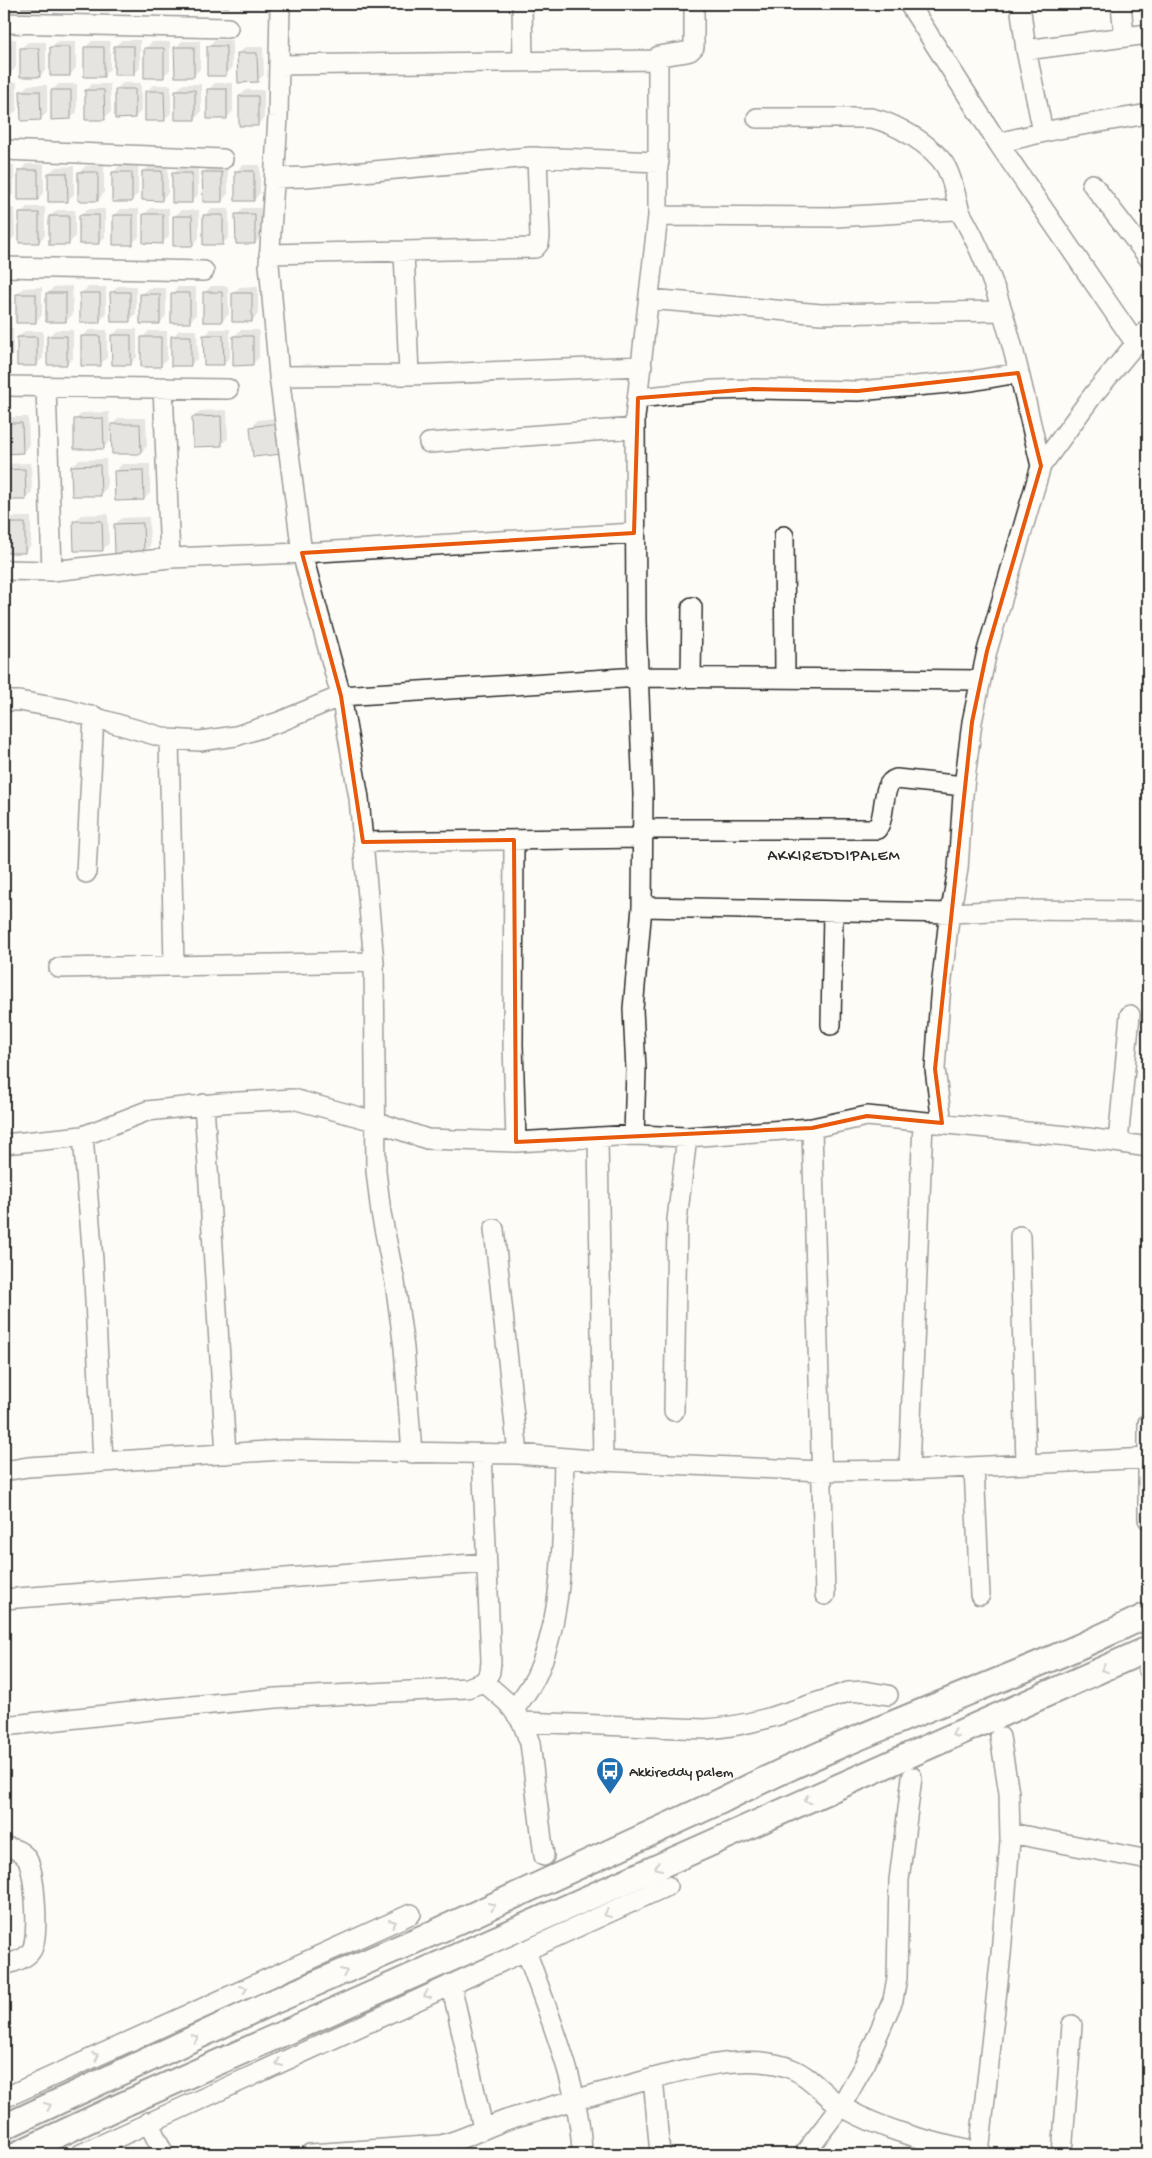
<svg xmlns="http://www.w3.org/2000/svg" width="1152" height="2158" font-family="'Gochi Hand',sans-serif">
  <rect width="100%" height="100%" fill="#fdfcf7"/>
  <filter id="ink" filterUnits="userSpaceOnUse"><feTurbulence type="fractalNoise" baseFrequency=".02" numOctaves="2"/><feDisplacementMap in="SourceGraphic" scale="10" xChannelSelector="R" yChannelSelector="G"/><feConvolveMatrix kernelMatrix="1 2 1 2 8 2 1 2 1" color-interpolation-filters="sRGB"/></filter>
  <g filter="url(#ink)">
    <!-- shadow -->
    <path fill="#0003" d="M4,39H16V67L10,74H4Z
      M122,40H140V68L134,74L115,46Z
      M214,40H232V68L226,75L208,47Z
      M58,41H76V68L70,75L51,47Z
      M92,41H110V69L103,75L85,48Z
      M182,41H200V69L194,75L176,48Z
      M28,42H46V70L39,76L21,48Z
      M152,42H170V70L163,76L145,49Z
      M245,47H263L264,75L257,81L239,53Z
      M4,82H17V110L10,117H4Z
      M123,83H141V111L135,117L116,89Z
      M215,83H233V111L227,118L208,90Z
      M59,84H77V112L70,118L52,90Z
      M92,84H110L111,112L104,118L86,91Z
      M183,84H201V112L195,119L176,91Z
      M28,85H47V113L40,119L22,91Z
      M153,85H171V113L164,120L146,92Z
      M246,90H264V118L258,124L240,96Z
      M26,164H44V192L38,199L20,171Z
      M4,165H14V193L7,200H4Z
      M104,165V193L98,200L79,172L86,166Z
      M150,165H168V193L162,199L144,171Z
      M242,165H260V193L254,200L236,172Z
      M74,166V194L67,201L49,173L56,167Z
      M120,166H138V194L131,200L113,172Z
      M210,166H228V194L222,200L204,172Z
      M180,167H198V195L191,201L173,174Z
      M27,207H45V235L39,242L20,214Z
      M4,208H14L15,236L8,243H4Z
      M151,208H169V236L163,242L144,214Z
      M243,208H261L262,236L255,243L237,215Z
      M87,209H105V237L99,243L81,215Z
      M121,209H139V237L132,243L114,216Z
      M211,209H229V237L223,243L204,216Z
      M57,210H75V237L68,244L50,216Z
      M181,210H199V238L192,245L174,217Z
      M4,285H12V313L6,320H4Z
      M72,286L73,314L66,321L48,293L54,287Z
      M118,286H136V314L130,320L112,292Z
      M211,286H228L229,314L222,321L204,293Z
      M258,286V314L252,321L233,293L240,287Z
      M42,287V315L35,322L17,294L24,288Z
      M88,287H106V315L99,321L81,293Z
      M178,287H196V315L190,321L172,294Z
      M148,288H166V316L160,323L141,295Z
      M4,328H13V356L6,363H4Z
      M119,329H137V357L131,363L112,336Z
      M211,329H230V357L223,364L205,336Z
      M55,330H73V358L67,364L49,336Z
      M89,330H107V358L100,364L82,337Z
      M179,330H197L198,358L191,364L173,337Z
      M241,330H259V358L252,364L234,336Z
      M25,331H43V358L36,365L18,337Z
      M149,331H167V359L160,366L142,338Z
      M227,410L228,438L221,445L193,417L200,411Z
      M109,412L110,441L103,448L75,420L82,413Z
      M4,417H28L29,446L22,452L4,453Z
      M285,417L288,446L251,427L258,420Z
      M119,418H146L147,446L141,453L112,425Z
      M106,459L107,488L100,494L72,466L79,460Z
      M31,463L32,492L25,498L4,499V464Z
      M122,464H150V493L144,499L116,471Z
      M108,514L109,543L103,549L75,522L81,515Z
      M4,517H31V545L25,552H4Z
      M149,517L150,546L143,552L115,524L122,518Z"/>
    <!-- building -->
    <path fill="#c9c8c4" stroke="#2b2b2b" d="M22,4H42V8H22Z
      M53,4H72V7H53Z
      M86,4H106V7H86Z
      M116,4H136L137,6H117Z
      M146,4H166V9H146Z
      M177,4H197V8H177Z
      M209,4H229V7H209Z
      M240,4H260V7H240Z
      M4,45H10V75H4Z
      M114,46H134V75H114Z
      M207,46H226V76H207Z
      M50,47H70V76H50Z
      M84,47H104V77H84Z
      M174,47H194V77H175Z
      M20,48H39L40,77H20Z
      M144,48H164V78H144Z
      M237,53H257L258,82L238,83Z
      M4,88H11V118H4Z
      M115,89H135V118L115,119Z
      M207,89H227V119H207Z
      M51,90H71V119L51,120Z
      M85,90H104L105,120H85Z
      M175,90H195V120H175Z
      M20,91H40L41,120L21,121Z
      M145,91H164L165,121H145Z
      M239,96H258V126H239Z
      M18,170H38V200H18Z
      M4,171H8V201H4Z
      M142,171H162V201L142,200Z
      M235,171H254V201H235Z
      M78,172H98V201H78Z
      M112,172H132V202H112Z
      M202,172H222V202H203Z
      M48,173H67L68,202H48Z
      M172,173H192V203H172Z
      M19,213H39V243H19Z
      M4,214H8V244H4Z
      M143,214H163V244L143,243Z
      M235,214H255V244H236Z
      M79,215H99V244H79Z
      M113,215H133V245H113Z
      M203,215H223V245H203Z
      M49,216H69V245H49Z
      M173,216H192L193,246H173Z
      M4,291H6V321H4Z
      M110,292H130V322H111Z
      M203,292H222V322H203Z
      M46,293H66V322H46Z
      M80,293H100V323H80Z
      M171,293H190V323H171Z
      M232,293H252V322H232Z
      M16,294H36V323H16Z
      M140,294H160V324H140Z
      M4,334H7V364H4Z
      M111,335H131V365H112Z
      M203,335H223L224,365H204Z
      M47,336H67V365H47Z
      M81,336H100L101,366H81Z
      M171,336H191V366H171Z
      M233,336H253V365L233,366Z
      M17,337H37V366H17Z
      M141,337H161V367H141Z
      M221,416L222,446L193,447L192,417Z
      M103,418L104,449H74V419Z
      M4,423H22L23,453L4,454Z
      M278,423L282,454L253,457L250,427Z
      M111,424H140L141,454H112Z
      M100,465L101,496H72L71,466Z
      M25,469L26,500H4V470Z
      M143,470L144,500L115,501L114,471Z
      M73,521H102L103,551H74Z
      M4,523H25V553H4Z
      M143,523L144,554H115L114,524Z"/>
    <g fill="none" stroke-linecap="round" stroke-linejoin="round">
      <defs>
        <path id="minor" d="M522,4L523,61
          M909,4L998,143L1136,344
          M1020,4L1026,50L1043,132
          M1121,4L1124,35
          M4,23L228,28
          M1026,50L1148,34
          M279,65L658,60
          M757,118H871C895,123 933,145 946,167C953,180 956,197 960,212
          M998,143L1053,130L1148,114
          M4,150L223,159
          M274,178L306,177L531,157L659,162
          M1092,184L1148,257
          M658,216L835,217L954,210L960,212C1005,288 1020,381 1041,466
          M404,251L409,375
          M269,254L535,248L539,243L540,237L537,157
          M4,267L204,271
          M649,299L821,314L1002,311
          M279,376L409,375L642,366
          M4,386L228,389
          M46,387L52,571
          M163,387L170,558
          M638,398L714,390L753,389L858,391L972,381L1018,373
          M429,443L635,428
          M784,536L785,678
          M4,570L52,571L170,558L302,553L279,376L269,264L278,117L280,4
          M691,677L692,607
          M4,701H19L65,709L169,739L200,741L236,736L279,722L341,696L639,677L981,680
          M169,739L174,965
          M642,829H877C887,815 880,784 896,779L964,786
          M514,840L513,1045L516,1142
          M363,842L642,838
          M86,873L94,716
          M642,907L952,913L1010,910L1148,911
          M59,968L374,962
          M831,1025L833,911
          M204,1104L226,1454
          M942,1123L935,1069L940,997L948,927L958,869L963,795L972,722L987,651L1041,466L1093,395L1148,329
          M812,1128L825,1595
          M634,1135L636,1070L633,1009L642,907L643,794L636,621L635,418L658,216V60L659,56L686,52L690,51L694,47V4
          M83,1136L93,1260L103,1462
          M598,1137L603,1461
          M1118,1142L1130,1015
          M4,1144L83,1136L147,1111L221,1103L293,1099L374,1121L427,1139L516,1142L634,1135L687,1137L812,1128L867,1116L1088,1138L1148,1147
          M494,1229L518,1454
          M1020,1236L1026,1464
          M674,1411L677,1220L687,1137
          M1148,1423V1519
          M412,1453L404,1348L395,1282L381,1213L376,1171L374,962L359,798L341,696L302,553L634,533
          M974,1468L980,1595
          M909,1470L923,1122
          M4,1471L28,1467L282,1450L518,1454L603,1461L821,1471L909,1470L1148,1458
          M4,1599L486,1563
          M1148,1669V1670
          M484,1682L508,1703L522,1722L530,1743L544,1856
          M514,1710C522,1698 533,1685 538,1672C566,1607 562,1527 564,1458
          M522,1722L705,1729C756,1726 799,1708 848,1692L864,1691L888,1695
          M4,1726L160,1709L276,1698L467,1688L484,1682L490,1672L491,1661L482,1454
          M1011,1833L1148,1860
          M4,1847C13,1848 22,1851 27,1859C35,1870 40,1940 31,1951C26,1959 12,1963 4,1965
          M526,1950C548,2015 580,2085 582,2154
          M451,1984L483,2128
          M653,2078L660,2154
          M4,2098L411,1914
          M148,2122L164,2154
          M979,2153L1001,1954L1010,1840L1009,1793L1000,1737
          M81,2154L667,1886
          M310,2154L441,2145C465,2139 486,2127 509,2119C546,2108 584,2097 622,2087C669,2074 745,2049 792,2069C812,2077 825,2097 844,2108C889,2133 933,2142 983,2154
          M804,2154L841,2106L866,2062L893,2000L897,1978L899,1880L912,1777
          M1062,2154L1072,2025"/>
        <path id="major" d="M4,2127L261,2007L440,1930L721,1801C829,1746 943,1704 1055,1657C1087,1644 1117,1629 1148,1615
          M17,2154L113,2109L1148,1649"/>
      </defs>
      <!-- minor casing -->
      <use href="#minor" stroke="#2b2b2b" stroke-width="22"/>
      <!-- major casing -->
      <use href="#major" stroke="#2b2b2b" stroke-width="28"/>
      <!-- minor -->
      <use href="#minor" stroke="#fdfcf7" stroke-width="19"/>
      <!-- major -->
      <use href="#major" stroke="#fdfcf7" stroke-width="24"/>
    </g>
    <!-- one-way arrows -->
    <defs><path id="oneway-chevron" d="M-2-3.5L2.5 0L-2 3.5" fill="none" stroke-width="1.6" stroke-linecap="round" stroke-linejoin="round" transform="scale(1.25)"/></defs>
    <g stroke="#9e9e9b">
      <use href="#oneway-chevron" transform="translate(1104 1669) rotate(156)"/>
      <use href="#oneway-chevron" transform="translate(955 1734) rotate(156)"/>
      <use href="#oneway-chevron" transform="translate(807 1800) rotate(156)"/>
      <use href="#oneway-chevron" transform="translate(658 1867) rotate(156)"/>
      <use href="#oneway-chevron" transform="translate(492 1906) rotate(-25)"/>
      <use href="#oneway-chevron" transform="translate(607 1914) rotate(156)"/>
      <use href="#oneway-chevron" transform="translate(393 1923) rotate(-24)"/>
      <use href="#oneway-chevron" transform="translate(344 1972) rotate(-23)"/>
      <use href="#oneway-chevron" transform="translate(244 1989) rotate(-24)"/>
      <use href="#oneway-chevron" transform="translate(427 1995) rotate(156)"/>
      <use href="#oneway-chevron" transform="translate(195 2038) rotate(-25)"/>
      <use href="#oneway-chevron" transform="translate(96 2056) rotate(-24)"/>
      <use href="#oneway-chevron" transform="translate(279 2063) rotate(156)"/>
      <use href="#oneway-chevron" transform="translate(48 2106) rotate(-25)"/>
    </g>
  </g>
  <!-- marked area -->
  <path d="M0 0H1152V2158H0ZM1018,373L1041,466L987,651L972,722L935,1069L942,1123L867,1116L812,1128L516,1142L514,840L363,842L341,696L302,553L634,533L638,398L753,389L858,391Z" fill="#fdfcf7" fill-opacity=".55" fill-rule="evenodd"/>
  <path fill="none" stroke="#e8590c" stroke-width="4" stroke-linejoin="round" d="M1018,373L1041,466L987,651L972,722L935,1069L942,1123L867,1116L812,1128L516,1142L514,840L363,842L341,696L302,553L634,533L638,398L753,389L858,391Z"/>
  <!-- icons -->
  <defs>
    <symbol id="bus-pin" viewBox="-11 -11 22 30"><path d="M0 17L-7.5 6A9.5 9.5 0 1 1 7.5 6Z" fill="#1f6fb2" stroke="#fdfcf7"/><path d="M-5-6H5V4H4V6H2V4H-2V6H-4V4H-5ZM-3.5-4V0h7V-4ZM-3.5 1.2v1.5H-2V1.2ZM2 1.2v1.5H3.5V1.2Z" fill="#fff"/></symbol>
  </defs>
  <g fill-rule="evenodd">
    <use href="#bus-pin" x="594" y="1755" width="32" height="43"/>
  </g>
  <g text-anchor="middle" stroke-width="4" stroke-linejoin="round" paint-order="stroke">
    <!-- poi labels -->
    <g font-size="15" fill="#2b2b2b" stroke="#fdfcf7" text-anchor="start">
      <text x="629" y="1776">Akkireddy palem</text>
    </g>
    <!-- neighbourhood labels -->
    <g font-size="16" letter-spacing="1" fill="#2b2b2b" stroke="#fdfcf7">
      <text x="834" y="860">AKKIREDDIPALEM</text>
    </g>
  </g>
  <!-- margin -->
  <rect width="1152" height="2158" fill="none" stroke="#fdfcf7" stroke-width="20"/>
  <rect x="10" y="10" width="1132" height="2138" fill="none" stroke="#2b2b2b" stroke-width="2" filter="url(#ink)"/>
</svg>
